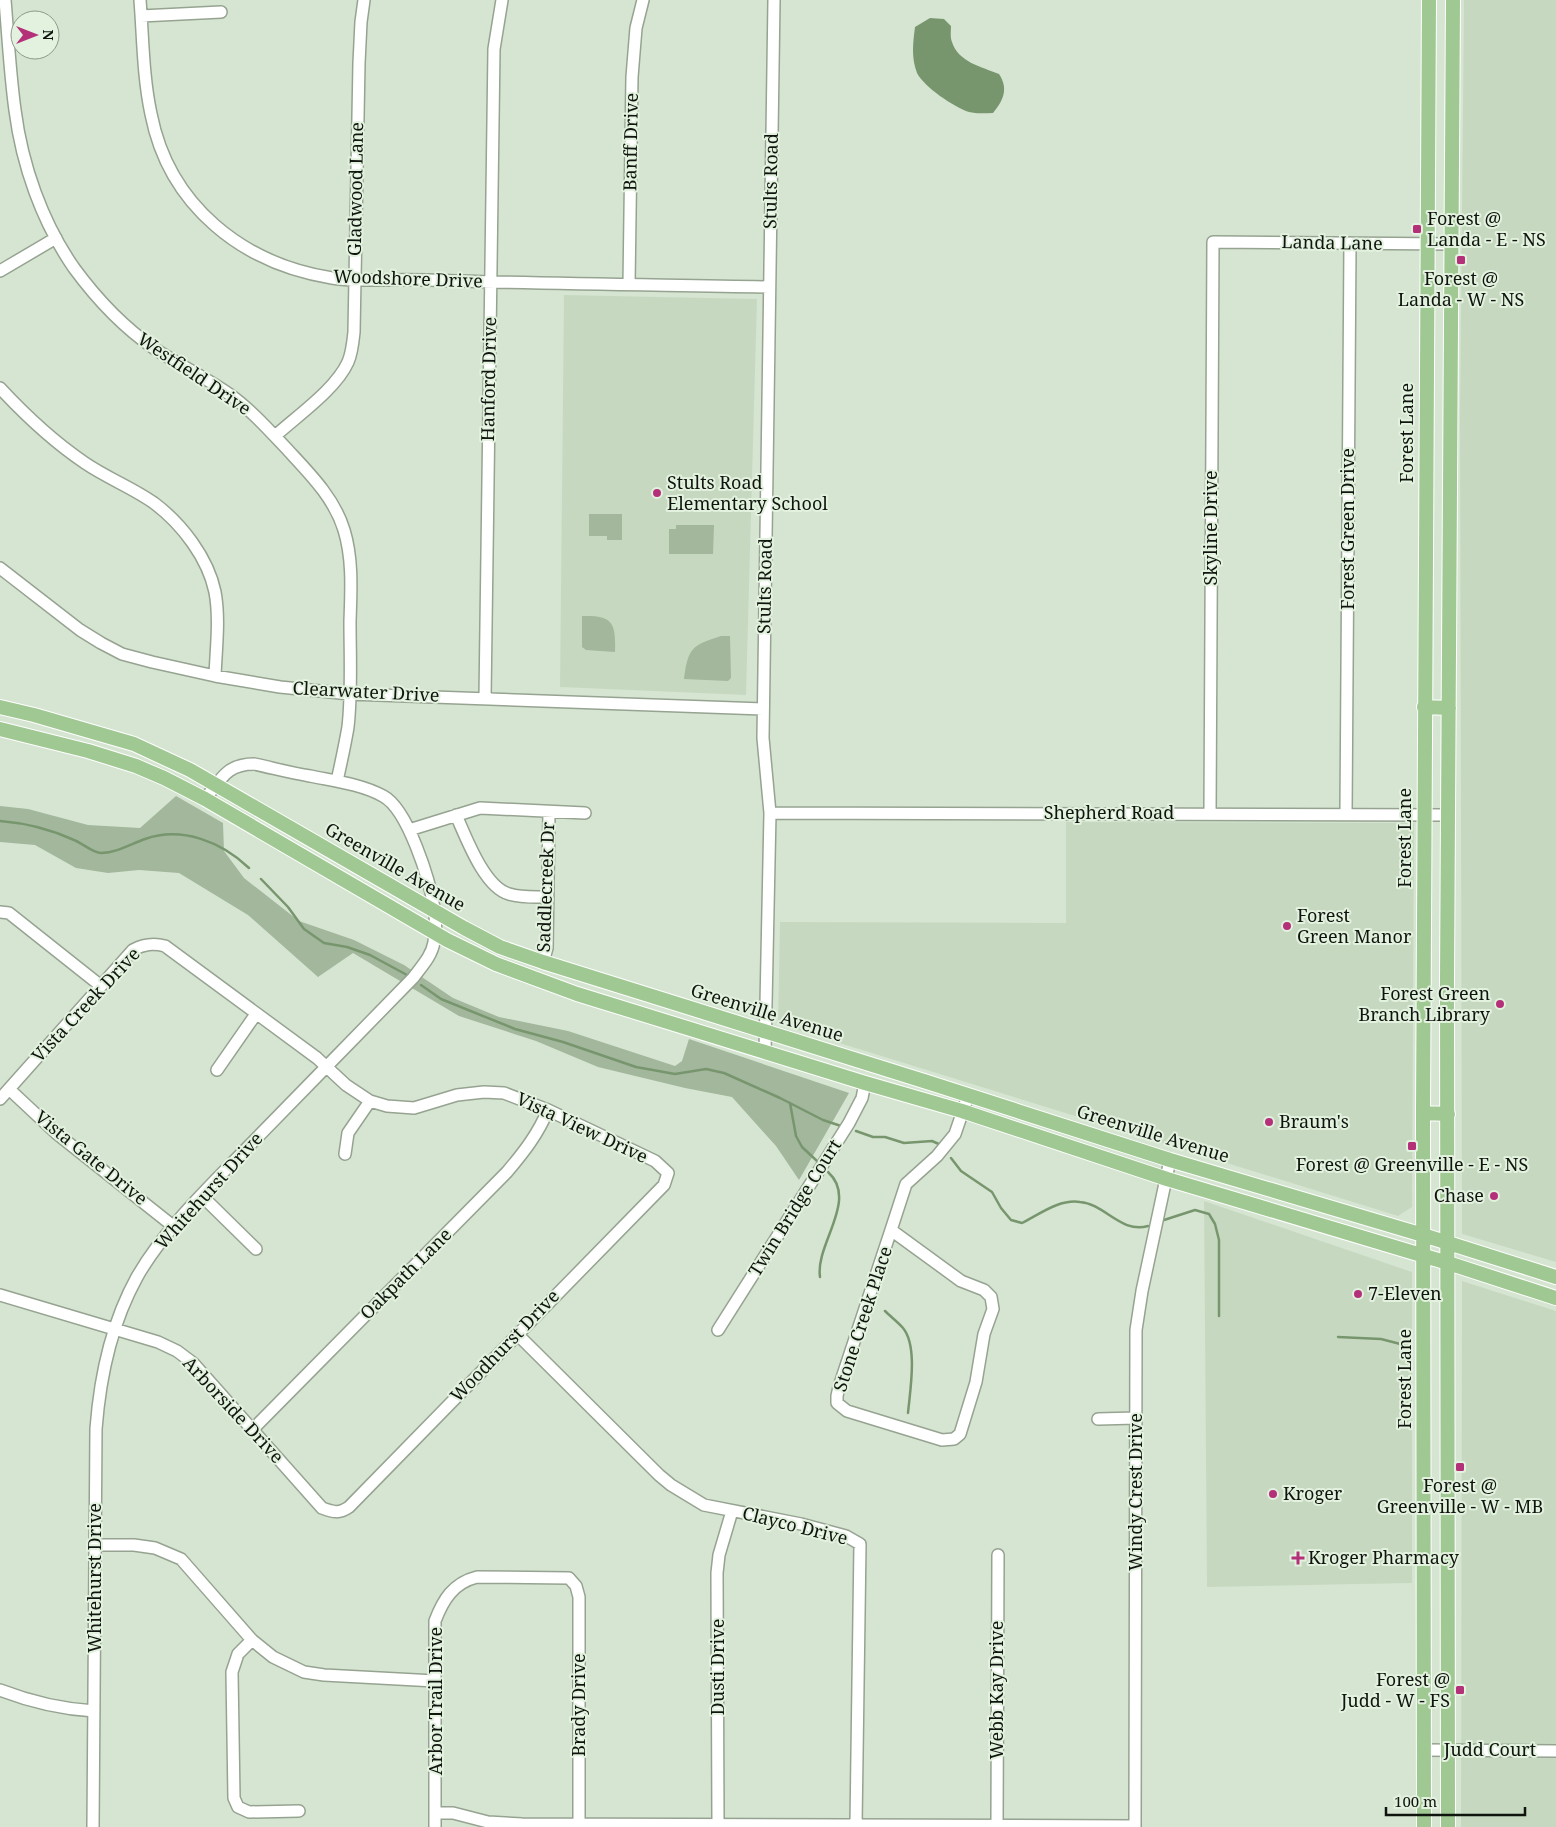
<svg xmlns="http://www.w3.org/2000/svg" width="1556" height="1827" font-family="'Noto Serif',serif">
  <rect width="100%" height="100%" fill="#d6e5d2"/>
  <!-- built -->
  <path fill="#c6d9c0" d="M1464,0H1556V1262L1462,1234L1460,418Z
    M564,295L757,299L746,695L560,687Z
    M1066,822L1414,823L1412,1207L1398,1216L778,1024L780,922L1066,923Z
    M1204,1201L1412,1272V1583L1207,1587Z
    M1462,1281L1556,1311V1827H1461Z"/>
  <!-- green -->
  <path fill="#a2b79c" d="M589,514H622V540H607V536H589Z
    M676,525H714L713,554H669V529H676Z
    M582,616C613,615 616,623 615,652L586,650L582,647Z
    M721,636H730L731,678L728,681L684,679C688,648 692,645 721,636Z
    M176,796L223,823L224,851L244,878L299,921L354,940L404,965L453,998L499,1017L568,1031L675,1066L682,1061L689,1039L849,1093L799,1180L776,1146L732,1097L685,1088L598,1067L536,1041L459,1016L353,953L318,977L248,915L179,873L139,870L108,873L76,868L35,845L0,842V806L28,809L88,825L140,828Z"/>
  <!-- water -->
  <path fill="#78966e" d="M930,18L944,19L951,26C951,31 950,37 952,42C958,62 982,67 999,74C1009,89 1003,101 993,113C985,113 977,114 969,112C954,107 924,87 917,73C911,58 913,42 915,27Z"/>
  <g fill="none" stroke-linecap="round" stroke-linejoin="round">
    <!-- stream -->
    <path stroke="#78966e" stroke-width="2.5" d="M0,821C26,823 50,829 74,840C82,843 93,853 101,853C116,853 131,844 145,839C182,826 222,842 249,868
      M261,879L288,907L304,929L324,943L347,947L370,955L407,975
      M421,985L441,999L515,1029L563,1042L636,1067L675,1074L706,1069L724,1073L780,1098L823,1120L841,1126
      M790,1103L796,1136L802,1147L817,1161
      M856,1131L873,1137H885L904,1143L932,1141L941,1145
      M951,1158L961,1171L992,1192L1001,1208L1011,1220L1022,1223C1040,1214 1059,1199 1080,1202C1105,1204 1121,1234 1148,1226
      M1164,1220L1195,1210L1209,1214L1215,1224L1219,1240V1316
      M820,1277C815,1244 859,1200 828,1172
      M885,1311C891,1317 898,1322 903,1328C918,1346 910,1391 908,1413
      M1338,1337L1381,1339L1408,1346"/>
    <defs>
      <path id="minor" d="M5,0C8,36 10,74 15,110C22,165 42,222 74,268C96,298 123,327 155,349C179,365 205,377 229,394C250,409 268,429 286,448C308,472 334,497 344,530C353,559 351,591 350,621C350,656 352,692 348,727C345,745 341,763 337,781
        M140,0C143,38 143,77 151,114C169,206 243,264 332,278C350,281 368,280 385,280C410,279 434,280 459,281C562,284 666,285 769,287
        M141,16L221,12
        M0,271L56,238
        M629,284L632,77L636,28L643,0
        M0,388C26,416 54,442 85,463C107,478 133,488 154,503C182,524 208,558 215,592C220,619 216,649 215,676
        M275,436C297,416 336,389 348,362C352,353 353,342 354,332L359,63L361,22L364,0
        M0,568L80,630L101,643L122,654L152,662L215,676L280,687L350,694L763,709
        M485,698L494,49L502,0
        M770,813L1448,815
        M1210,814L1213,242L1451,244
        M1346,814L1350,243
        M456,815C466,837 484,887 509,894C521,898 535,897 548,897
        M409,830L480,808L585,813
        M0,912L9,913L101,986
        M543,962L547,948L549,812
        M765,1052L770,813L763,738L774,0
        M217,1070L256,1014
        M9,1089L56,1133L173,1226
        M0,1099L133,950C144,944 153,943 165,946L317,1058L346,1085L370,1101L387,1106L414,1108L457,1095L484,1092L504,1093L548,1110L655,1161L668,1173L664,1185L349,1507C339,1514 333,1512 322,1508L193,1363L177,1351L158,1342L0,1295
        M345,1154L348,1133L370,1101
        M202,1196L256,1249
        M891,1230L961,1281L984,1290L991,1297L993,1309L984,1334L976,1382L960,1434L954,1439L942,1440L847,1411L837,1403V1396L839,1387Z
        M891,1230L906,1184L937,1156L955,1134L968,1096
        M718,1330L849,1123L862,1098L865,1083
        M517,1334L659,1475L671,1485L704,1505L801,1524L846,1536L860,1544L856,1825
        M1098,1419L1136,1418
        M253,1429L507,1172C524,1152 538,1134 548,1110
        M95,1545H134L155,1548L181,1559L252,1640L273,1657L304,1672L324,1675L435,1681
        M252,1640L238,1654L232,1672L234,1798L238,1807L249,1812L299,1811
        M0,1690C31,1702 61,1709 94,1711
        M1424,1750L1556,1751
        M435,1813H453L488,1822L522,1824L1135,1826
        M997,1824L998,1555
        M718,1825L717,1573L719,1555L732,1511
        M93,1827L96,1429C100,1376 111,1324 137,1277C163,1231 210,1186 247,1148C302,1091 358,1035 413,978C421,967 432,956 434,942C436,931 436,919 434,908C430,881 408,809 383,796C361,784 334,781 310,776C291,773 273,768 254,764C226,764 221,780 205,799
        M435,1827V1621C443,1600 453,1583 477,1577L569,1578L576,1586L579,1597V1824
        M1135,1827L1136,1330L1142,1291L1170,1160"/>
      <path id="major" d="M0,707L34,715L134,744L190,770L464,928L500,947L543,962L927,1082L1170,1160L1423,1235L1556,1277
        M1424,707L1449,708
        M0,729L88,751L136,766L164,778L205,799L447,940L496,964L577,994L865,1083L962,1111L1167,1179L1448,1263L1556,1298
        M1423,1113L1448,1114
        M1424,1827L1423,1113L1429,0
        M1448,1827L1447,979L1453,0"/>
    </defs>
    <!-- minor casing -->
    <use href="#minor" stroke="#96a391" stroke-width="14"/>
    <!-- major casing -->
    <use href="#major" stroke="#fff" stroke-width="16"/>
    <!-- minor -->
    <use href="#minor" stroke="#fff" stroke-width="11"/>
    <!-- major -->
    <use href="#major" stroke="#a0c892" stroke-width="14"/>
  </g>
  <!-- markers -->
  <g fill="#b4317a" stroke="#e3f2df" stroke-width="2">
    <rect x="1412" y="224" width="10" height="10" rx="2.5"/>
    <rect x="1456" y="255" width="10" height="10" rx="2.5"/>
    <circle cx="657" cy="493" r="5"/>
    <circle cx="1287" cy="926" r="5"/>
    <circle cx="1500" cy="1004" r="5"/>
    <circle cx="1269" cy="1122" r="5"/>
    <rect x="1407" y="1141" width="10" height="10" rx="2.5"/>
    <circle cx="1494" cy="1196" r="5"/>
    <circle cx="1358" cy="1294" r="5"/>
    <rect x="1455" y="1462" width="10" height="10" rx="2.5"/>
    <circle cx="1273" cy="1494" r="5"/>
    <path d="M1295.5 1550.5h5v5h5v5h-5v5h-5v-5h-5v-5h5z"/>
    <rect x="1455" y="1685" width="10" height="10" rx="2.5"/>
  </g>
  <g text-anchor="middle" stroke-width="4" stroke-linejoin="round" paint-order="stroke">
    <!-- street labels -->
    <g font-size="18" fill="#10140e" stroke="#e3f2df">
      <text transform="translate(631 142) rotate(-89)" y="6">Banff Drive</text>
      <text transform="translate(771 181) rotate(-89)" y="6">Stults Road</text>
      <text transform="translate(356 189) rotate(-89)" y="6">Gladwood Lane</text>
      <text transform="translate(1332 243) rotate(1)" y="6">Landa Lane</text>
      <text transform="translate(408 279) rotate(2)" y="6">Woodshore Drive</text>
      <text transform="translate(194 374) rotate(34)" y="6">Westfield Drive</text>
      <text transform="translate(489 379) rotate(-89)" y="6">Hanford Drive</text>
      <text transform="translate(1407 433) rotate(-90)" y="6">Forest Lane</text>
      <text transform="translate(1211 528) rotate(-90)" y="6">Skyline Drive</text>
      <text transform="translate(1348 529) rotate(-90)" y="6">Forest Green Drive</text>
      <text transform="translate(765 586) rotate(-89)" y="6">Stults Road</text>
      <text transform="translate(366 692) rotate(3)" y="6">Clearwater Drive</text>
      <text x="1109" y="819">Shepherd Road</text>
      <text transform="translate(1405 838) rotate(-90)" y="6">Forest Lane</text>
      <text transform="translate(395 867) rotate(30)" y="6">Greenville Avenue</text>
      <text transform="translate(546 887) rotate(-88)" y="6">Saddlecreek Dr</text>
      <text transform="translate(86 1005) rotate(-47)" y="6">Vista Creek Drive</text>
      <text transform="translate(767 1013) rotate(17)" y="6">Greenville Avenue</text>
      <text transform="translate(582 1128) rotate(25)" y="6">Vista View Drive</text>
      <text transform="translate(1153 1134) rotate(17)" y="6">Greenville Avenue</text>
      <text transform="translate(91 1158) rotate(39)" y="6">Vista Gate Drive</text>
      <text transform="translate(209 1191) rotate(-48)" y="6">Whitehurst Drive</text>
      <text transform="translate(795 1208) rotate(-58)" y="6">Twin Bridge Court</text>
      <text transform="translate(406 1274) rotate(-45)" y="6">Oakpath Lane</text>
      <text transform="translate(863 1319) rotate(-72)" y="6">Stone Creek Place</text>
      <text transform="translate(505 1346) rotate(-46)" y="6">Woodhurst Drive</text>
      <text transform="translate(1405 1379) rotate(-90)" y="6">Forest Lane</text>
      <text transform="translate(233 1410) rotate(47)" y="6">Arborside Drive</text>
      <text transform="translate(1136 1492) rotate(-90)" y="6">Windy Crest Drive</text>
      <text transform="translate(795 1526) rotate(14)" y="6">Clayco Drive</text>
      <text transform="translate(95 1578) rotate(-90)" y="6">Whitehurst Drive</text>
      <text transform="translate(718 1667) rotate(-90)" y="6">Dusti Drive</text>
      <text transform="translate(997 1690) rotate(-90)" y="6">Webb Kay Drive</text>
      <text transform="translate(436 1701) rotate(-90)" y="6">Arbor Trail Drive</text>
      <text transform="translate(579 1705) rotate(-90)" y="6">Brady Drive</text>
      <text x="1490" y="1756">Judd Court</text>
    </g>
    <!-- poi labels -->
    <g font-size="18" fill="#10140e" stroke="#e3f2df" text-anchor="start">
      <text x="1427" y="225">Forest @<tspan x="1427" dy="21">Landa - E - NS</tspan></text>
      <text x="1461" y="285" text-anchor="middle">Forest @<tspan x="1461" dy="21">Landa - W - NS</tspan></text>
      <text x="667" y="489">Stults Road<tspan x="667" dy="21">Elementary School</tspan></text>
      <text x="1297" y="922">Forest<tspan x="1297" dy="21">Green Manor</tspan></text>
      <text x="1490" y="1000" text-anchor="end">Forest Green<tspan x="1490" dy="21">Branch Library</tspan></text>
      <text x="1279" y="1128">Braum's</text>
      <text x="1412" y="1171" text-anchor="middle">Forest @ Greenville - E - NS</text>
      <text x="1484" y="1202" text-anchor="end">Chase</text>
      <text x="1368" y="1300">7-Eleven</text>
      <text x="1460" y="1492" text-anchor="middle">Forest @<tspan x="1460" dy="21">Greenville - W - MB</tspan></text>
      <text x="1283" y="1500">Kroger</text>
      <text x="1308" y="1564">Kroger Pharmacy</text>
      <text x="1450" y="1686" text-anchor="end">Forest @<tspan x="1450" dy="21">Judd - W - FS</tspan></text>
    </g>
  </g>
  <!-- north arrow -->
  <g transform="translate(35 35) rotate(90)"><circle r="24" fill="#e3f2df" stroke="#8f998b"/>
  <path d="M0-4L9 19L0 12L-9 19Z" fill="#b4317a"/>
  <text y="-8" font-size="14" font-weight="bold" text-anchor="middle" fill="#10140e">N</text>
  </g>
  <!-- scale -->
  <path d="M1386 1807v8h139v-8" fill="none" stroke="#10140e" stroke-width="2.5"/>
  <text x="1394" y="1807" font-size="15" fill="#10140e" stroke="#e3f2df" stroke-width="4" paint-order="stroke">100 m</text>
</svg>
